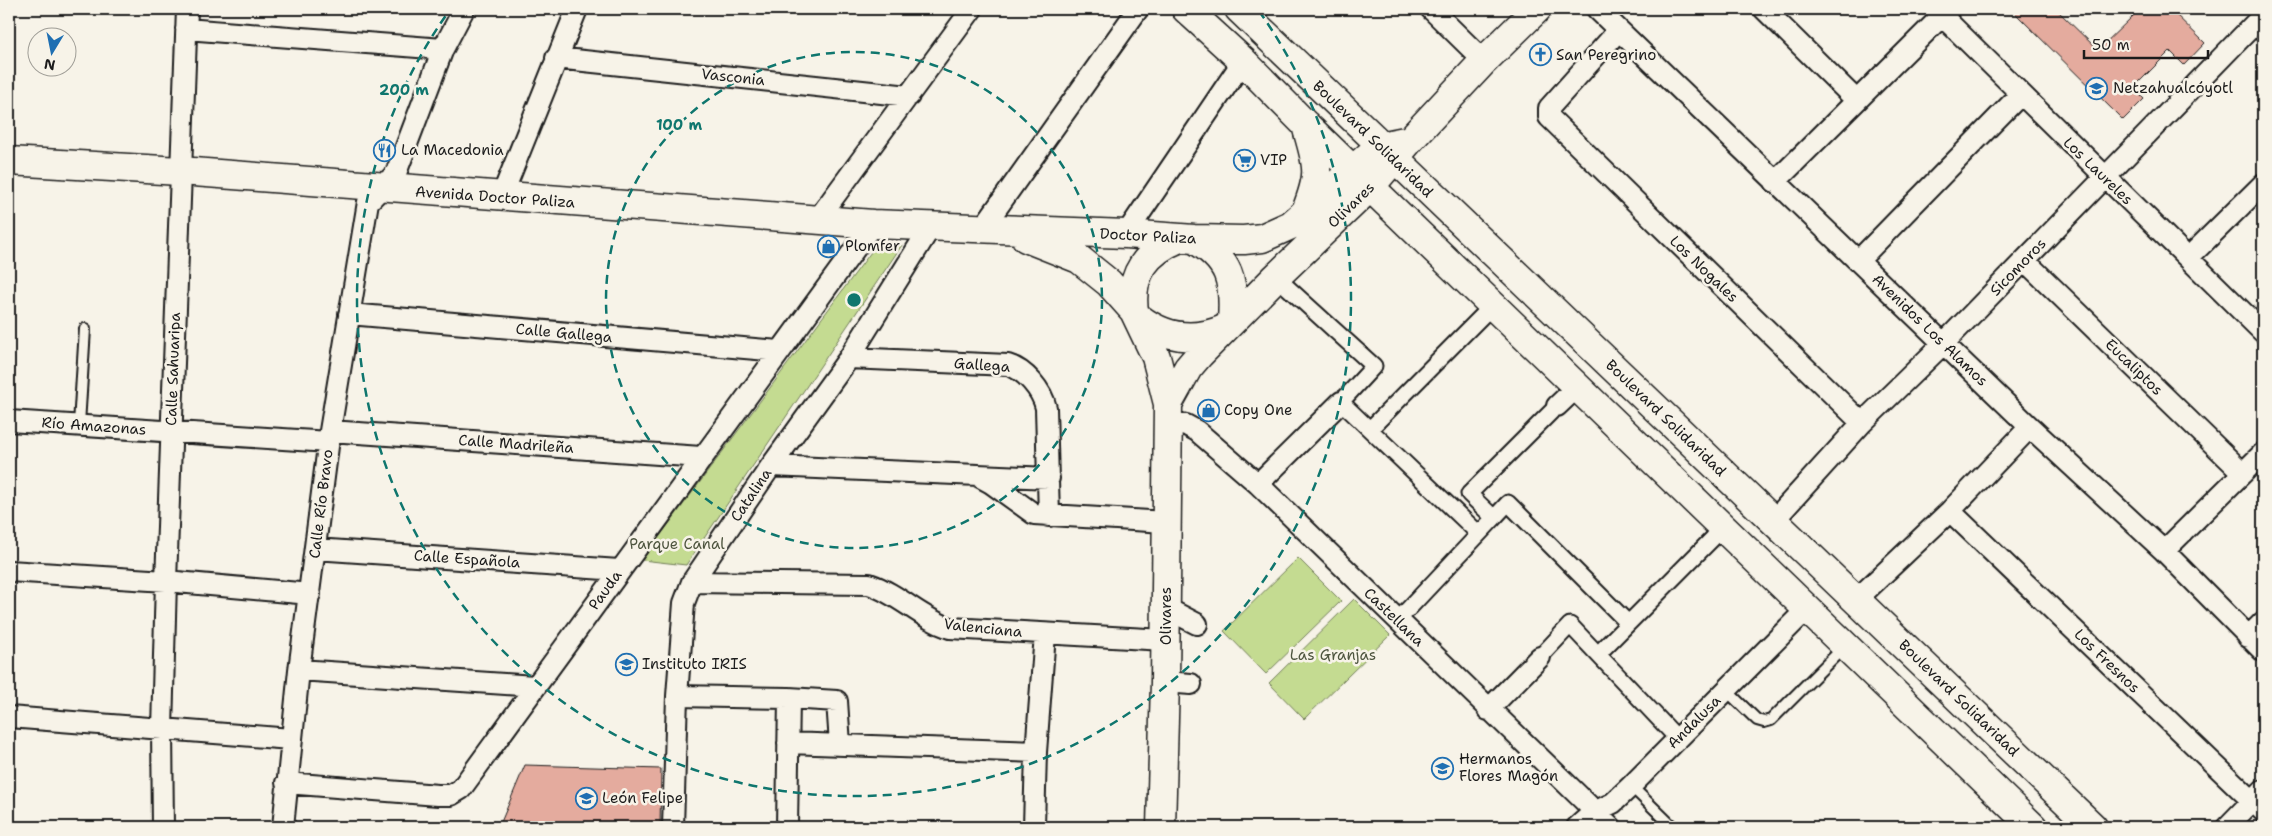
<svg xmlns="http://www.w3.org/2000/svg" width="2272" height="836" font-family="'Shantell Sans',sans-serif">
  <rect width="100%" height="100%" fill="#f7f3e8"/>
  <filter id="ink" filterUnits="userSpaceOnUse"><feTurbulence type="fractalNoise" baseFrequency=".02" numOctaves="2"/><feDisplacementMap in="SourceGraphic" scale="10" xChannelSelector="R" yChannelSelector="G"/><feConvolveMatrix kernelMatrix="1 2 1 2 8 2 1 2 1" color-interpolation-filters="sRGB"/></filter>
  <g filter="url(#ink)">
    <!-- green -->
    <path fill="#c4db91" stroke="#707c56" d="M877,244L902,245L686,565L642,560Z
      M1298,558L1341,601L1266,674L1224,631Z
      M1354,599L1390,635L1304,719L1269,683Z"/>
    <!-- building -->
    <path fill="#e4ab9e" stroke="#1c1c1c" d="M2011,9H2056L2098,50L2134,15L2127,9H2170L2205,43L2184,65L2170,51L2133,88L2144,99L2123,120Z
      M525,765L661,769L660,827H499Z"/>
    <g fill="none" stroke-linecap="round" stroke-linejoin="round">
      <defs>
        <path id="service" d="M79,424L85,329
          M1726,690L1757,720L1764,722L1771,720L1844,647
          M1631,786L1673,827"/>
        <path id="pedestrian" d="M1276,277L1374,366L1341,402L1479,534
          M1370,429L1492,306
          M1494,518L1508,503L1628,623
          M1398,620L1494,518L1469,494L1557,406
          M1598,654L1722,529
          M1540,657L1570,625L1677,738"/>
        <path id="minor" d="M1431,9L1484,61
          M1597,9L2030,427L2164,551L2263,651
          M1764,9L1856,100
          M1935,9L2263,332
          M186,29L443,49
          M1618,31L1549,108V117L1862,423
          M556,58L909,96
          M1775,182L1949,9
          M501,198L577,9
          M817,220L972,9
          M982,229L1138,9
          M1126,234L1243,61
          M2189,257L2263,184
          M1858,261L2021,94
          M2025,261L2243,473
          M349,314L779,351
          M849,358L1008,365C1025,370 1042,390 1046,408L1049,516
          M1557,406L1577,387
          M9,421L329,442
          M1168,421L1186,425L1197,431L1258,484L1611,827
          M330,431L701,457
          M771,466L1049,478
          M980,477L991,483L1034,514L1166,522
          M1258,484L1341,402
          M1950,511L2263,811
          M1774,520L1862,423L1944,343L2263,15
          M315,549L619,570
          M2164,551L2263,453
          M9,571L166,581L310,594
          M692,582L869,584C899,594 920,618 950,628L1165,640
          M1857,599L1950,511L2030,427
          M1166,608L1197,624
          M2248,637L2263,622
          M299,670L535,686
          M1165,682L1191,684
          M677,696L789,698L837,701L840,744
          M1488,710L1540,657
          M9,717L291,739
          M788,743L1036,752
          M286,783L438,795H451L461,789L873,224
          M163,827L162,729L166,581L187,9
          M283,827L299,670L330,431L368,202L396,173L443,49L464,9
          M673,827L677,696L684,603L692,582L771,466L849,358L930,228
          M787,827L789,698
          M1034,827L1036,752L1045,634
          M1577,827L1594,812L1613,803L1631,786L1806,610
          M2227,827L2263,790"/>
        <path id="secondary" d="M9,161L180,171L873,224L1126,234L1194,239L1244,240L1262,238L1291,225L1380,146L1410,140
          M1026,238L1079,259L1109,283L1134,311L1156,357L1168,404L1165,682L1161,827
          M1194,239C1230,260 1235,281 1232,321
          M1134,311C1129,274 1147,251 1180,238
          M1139,318C1165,338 1194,342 1224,329
          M1168,404L1188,368L1200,354L1276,277L1370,187L1410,140L1484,61L1537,9"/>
        <path id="primary" d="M1186,9L1243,61L1306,125L2033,827
          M1239,9L2093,827
          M1306,211C1322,170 1317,166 1306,125"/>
      </defs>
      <!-- service casing -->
      <use href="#service" stroke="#1c1c1c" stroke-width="14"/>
      <!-- pedestrian casing -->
      <use href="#pedestrian" stroke="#1c1c1c" stroke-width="19"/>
      <!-- minor casing -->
      <use href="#minor" stroke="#1c1c1c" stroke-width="24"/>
      <!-- secondary casing -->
      <use href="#secondary" stroke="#1c1c1c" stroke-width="31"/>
      <!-- primary casing -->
      <use href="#primary" stroke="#1c1c1c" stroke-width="31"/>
      <!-- service -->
      <use href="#service" stroke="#f7f3e8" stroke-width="10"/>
      <!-- pedestrian -->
      <use href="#pedestrian" stroke="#f7f3e8" stroke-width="15"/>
      <!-- minor -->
      <use href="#minor" stroke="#f7f3e8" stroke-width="20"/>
      <!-- secondary -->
      <use href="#secondary" stroke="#f7f3e8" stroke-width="28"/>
      <!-- primary -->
      <use href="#primary" stroke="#f7f3e8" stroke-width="28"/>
    </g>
  </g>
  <!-- distance rings -->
  <g fill="none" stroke="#0f766e" stroke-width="2.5" stroke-dasharray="9 6">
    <circle cx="854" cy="300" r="248"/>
    <path d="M1259 11A497 497 0 1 1 449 11"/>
  </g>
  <!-- icons -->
  <defs>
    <symbol id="church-ring" viewBox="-11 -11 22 22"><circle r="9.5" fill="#f7f3e8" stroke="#1f6fb2" stroke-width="1.5"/><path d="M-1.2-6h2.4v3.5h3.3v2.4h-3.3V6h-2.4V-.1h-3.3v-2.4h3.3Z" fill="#1f6fb2"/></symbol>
    <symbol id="school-ring" viewBox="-11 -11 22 22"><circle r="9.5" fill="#f7f3e8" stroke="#1f6fb2" stroke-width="1.5"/><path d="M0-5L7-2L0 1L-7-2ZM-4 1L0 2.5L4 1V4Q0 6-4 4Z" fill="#1f6fb2"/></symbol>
    <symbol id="restaurant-ring" viewBox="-11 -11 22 22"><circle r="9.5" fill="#f7f3e8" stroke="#1f6fb2" stroke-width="1.5"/><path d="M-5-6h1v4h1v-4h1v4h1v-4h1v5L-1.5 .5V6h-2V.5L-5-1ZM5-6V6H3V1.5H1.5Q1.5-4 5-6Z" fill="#1f6fb2"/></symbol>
    <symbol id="supermarket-ring" viewBox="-11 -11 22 22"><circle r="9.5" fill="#f7f3e8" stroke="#1f6fb2" stroke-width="1.5"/><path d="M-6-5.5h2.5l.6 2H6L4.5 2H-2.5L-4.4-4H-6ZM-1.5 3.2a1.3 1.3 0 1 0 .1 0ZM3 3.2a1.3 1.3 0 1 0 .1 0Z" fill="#1f6fb2"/></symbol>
    <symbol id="shop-ring" viewBox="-11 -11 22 22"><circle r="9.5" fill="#f7f3e8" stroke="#1f6fb2" stroke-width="1.5"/><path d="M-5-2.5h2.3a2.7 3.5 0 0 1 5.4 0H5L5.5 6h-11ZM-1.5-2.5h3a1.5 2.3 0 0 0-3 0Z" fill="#1f6fb2"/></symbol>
  </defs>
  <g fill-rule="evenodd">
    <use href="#church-ring" x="1528" y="42" width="25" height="25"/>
    <use href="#school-ring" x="2084" y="76" width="25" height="25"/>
    <use href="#restaurant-ring" x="372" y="138" width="25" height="25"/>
    <use href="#supermarket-ring" x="1232" y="148" width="25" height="25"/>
    <use href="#shop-ring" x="816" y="234" width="25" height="25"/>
    <use href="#shop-ring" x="1196" y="398" width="25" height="25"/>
    <use href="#school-ring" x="614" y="652" width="25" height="25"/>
    <use href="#school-ring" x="1430" y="756" width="25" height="25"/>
    <use href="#school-ring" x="574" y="786" width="25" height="25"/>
  </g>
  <g text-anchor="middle" stroke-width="5" stroke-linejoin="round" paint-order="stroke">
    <!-- poi labels -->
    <g font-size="15" fill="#1c1c1c" stroke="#f7f3e8" text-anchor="start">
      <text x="1556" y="60">San Peregrino</text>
      <text x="2113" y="93">Netzahualcóyotl</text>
      <text x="401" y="155">La Macedonia</text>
      <text x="1260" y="165">VIP</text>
      <text x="845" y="251">Plomfer</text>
      <text x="1224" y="415">Copy One</text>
      <text x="642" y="669">Instituto IRIS</text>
      <text x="1459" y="764">Hermanos<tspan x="1459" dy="17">Flores Magón</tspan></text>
      <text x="602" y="803">León Felipe</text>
    </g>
    <!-- street labels -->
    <g font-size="15" fill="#1c1c1c" stroke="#f7f3e8">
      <text transform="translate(733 77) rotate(6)" y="5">Vasconia</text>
      <text transform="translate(1373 139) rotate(44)" y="5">Boulevard Solidaridad</text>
      <text transform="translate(2098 171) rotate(44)" y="5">Los Laureles</text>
      <text transform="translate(495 197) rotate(4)" y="5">Avenida Doctor Paliza</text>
      <text transform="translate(1351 205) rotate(-44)" y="5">Olivares</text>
      <text transform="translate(1148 236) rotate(3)" y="5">Doctor Paliza</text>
      <text transform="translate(2018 267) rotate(-46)" y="5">Sicomoros</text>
      <text transform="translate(1704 269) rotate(44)" y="5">Los Nogales</text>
      <text transform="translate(1930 330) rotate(44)" y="5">Avenidos Los Alamos</text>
      <text transform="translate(564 333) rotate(5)" y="5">Calle Gallega</text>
      <text transform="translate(982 365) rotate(4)" y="5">Gallega</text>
      <text transform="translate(2134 367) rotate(44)" y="5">Eucaliptos</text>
      <text transform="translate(173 369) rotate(-88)" y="5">Calle Sahuaripa</text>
      <text transform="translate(1666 418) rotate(44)" y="5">Boulevard Solidaridad</text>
      <text transform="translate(94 426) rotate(4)" y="5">Río Amazonas</text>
      <text transform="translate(516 444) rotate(4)" y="5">Calle Madrileña</text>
      <text transform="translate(751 495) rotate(-56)" y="5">Catalina</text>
      <text transform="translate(321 504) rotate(-83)" y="5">Calle Río Bravo</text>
      <text transform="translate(467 559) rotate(4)" y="5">Calle Española</text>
      <text transform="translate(605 590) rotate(-54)" y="5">Pauda</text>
      <text transform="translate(1166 616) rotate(-90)" y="5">Olivares</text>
      <text transform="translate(1394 617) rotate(44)" y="5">Castellana</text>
      <text transform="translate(983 628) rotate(6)" y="5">Valenciana</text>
      <text transform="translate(2107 661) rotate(44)" y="5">Los Fresnos</text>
      <text transform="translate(1959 698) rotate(44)" y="5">Boulevard Solidaridad</text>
      <text transform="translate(1694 722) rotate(-45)" y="5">Andalusa</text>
    </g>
    <!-- park labels -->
    <g font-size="15" fill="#4e553f" stroke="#f7f3e8">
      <text x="677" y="549">Parque Canal</text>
      <text x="1333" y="660">Las Granjas</text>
    </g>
  </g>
  <circle cx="854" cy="300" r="8" fill="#0f766e" stroke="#f7f3e8" stroke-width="2.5"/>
  <g font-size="15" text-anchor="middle" font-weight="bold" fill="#0f766e" stroke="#f7f3e8" stroke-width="5" stroke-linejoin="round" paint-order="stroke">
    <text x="404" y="95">200 m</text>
    <text x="679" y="130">100 m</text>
  </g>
  <!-- margin -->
  <rect width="2272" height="836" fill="none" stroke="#f7f3e8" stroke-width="30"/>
  <rect x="15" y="15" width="2242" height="806" fill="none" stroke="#1c1c1c" stroke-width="2" filter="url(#ink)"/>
  <!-- north arrow -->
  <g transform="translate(52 52) rotate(190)"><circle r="24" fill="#f7f3e8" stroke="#9f9d96"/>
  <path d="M0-4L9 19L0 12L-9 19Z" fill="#1f6fb2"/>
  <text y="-8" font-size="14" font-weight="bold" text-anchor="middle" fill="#1c1c1c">N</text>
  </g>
  <!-- scale -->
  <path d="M2084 50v8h124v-8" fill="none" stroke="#1c1c1c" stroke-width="2.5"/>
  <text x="2092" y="50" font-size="15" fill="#1c1c1c" stroke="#f7f3e8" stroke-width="4" paint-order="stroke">50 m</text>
</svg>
